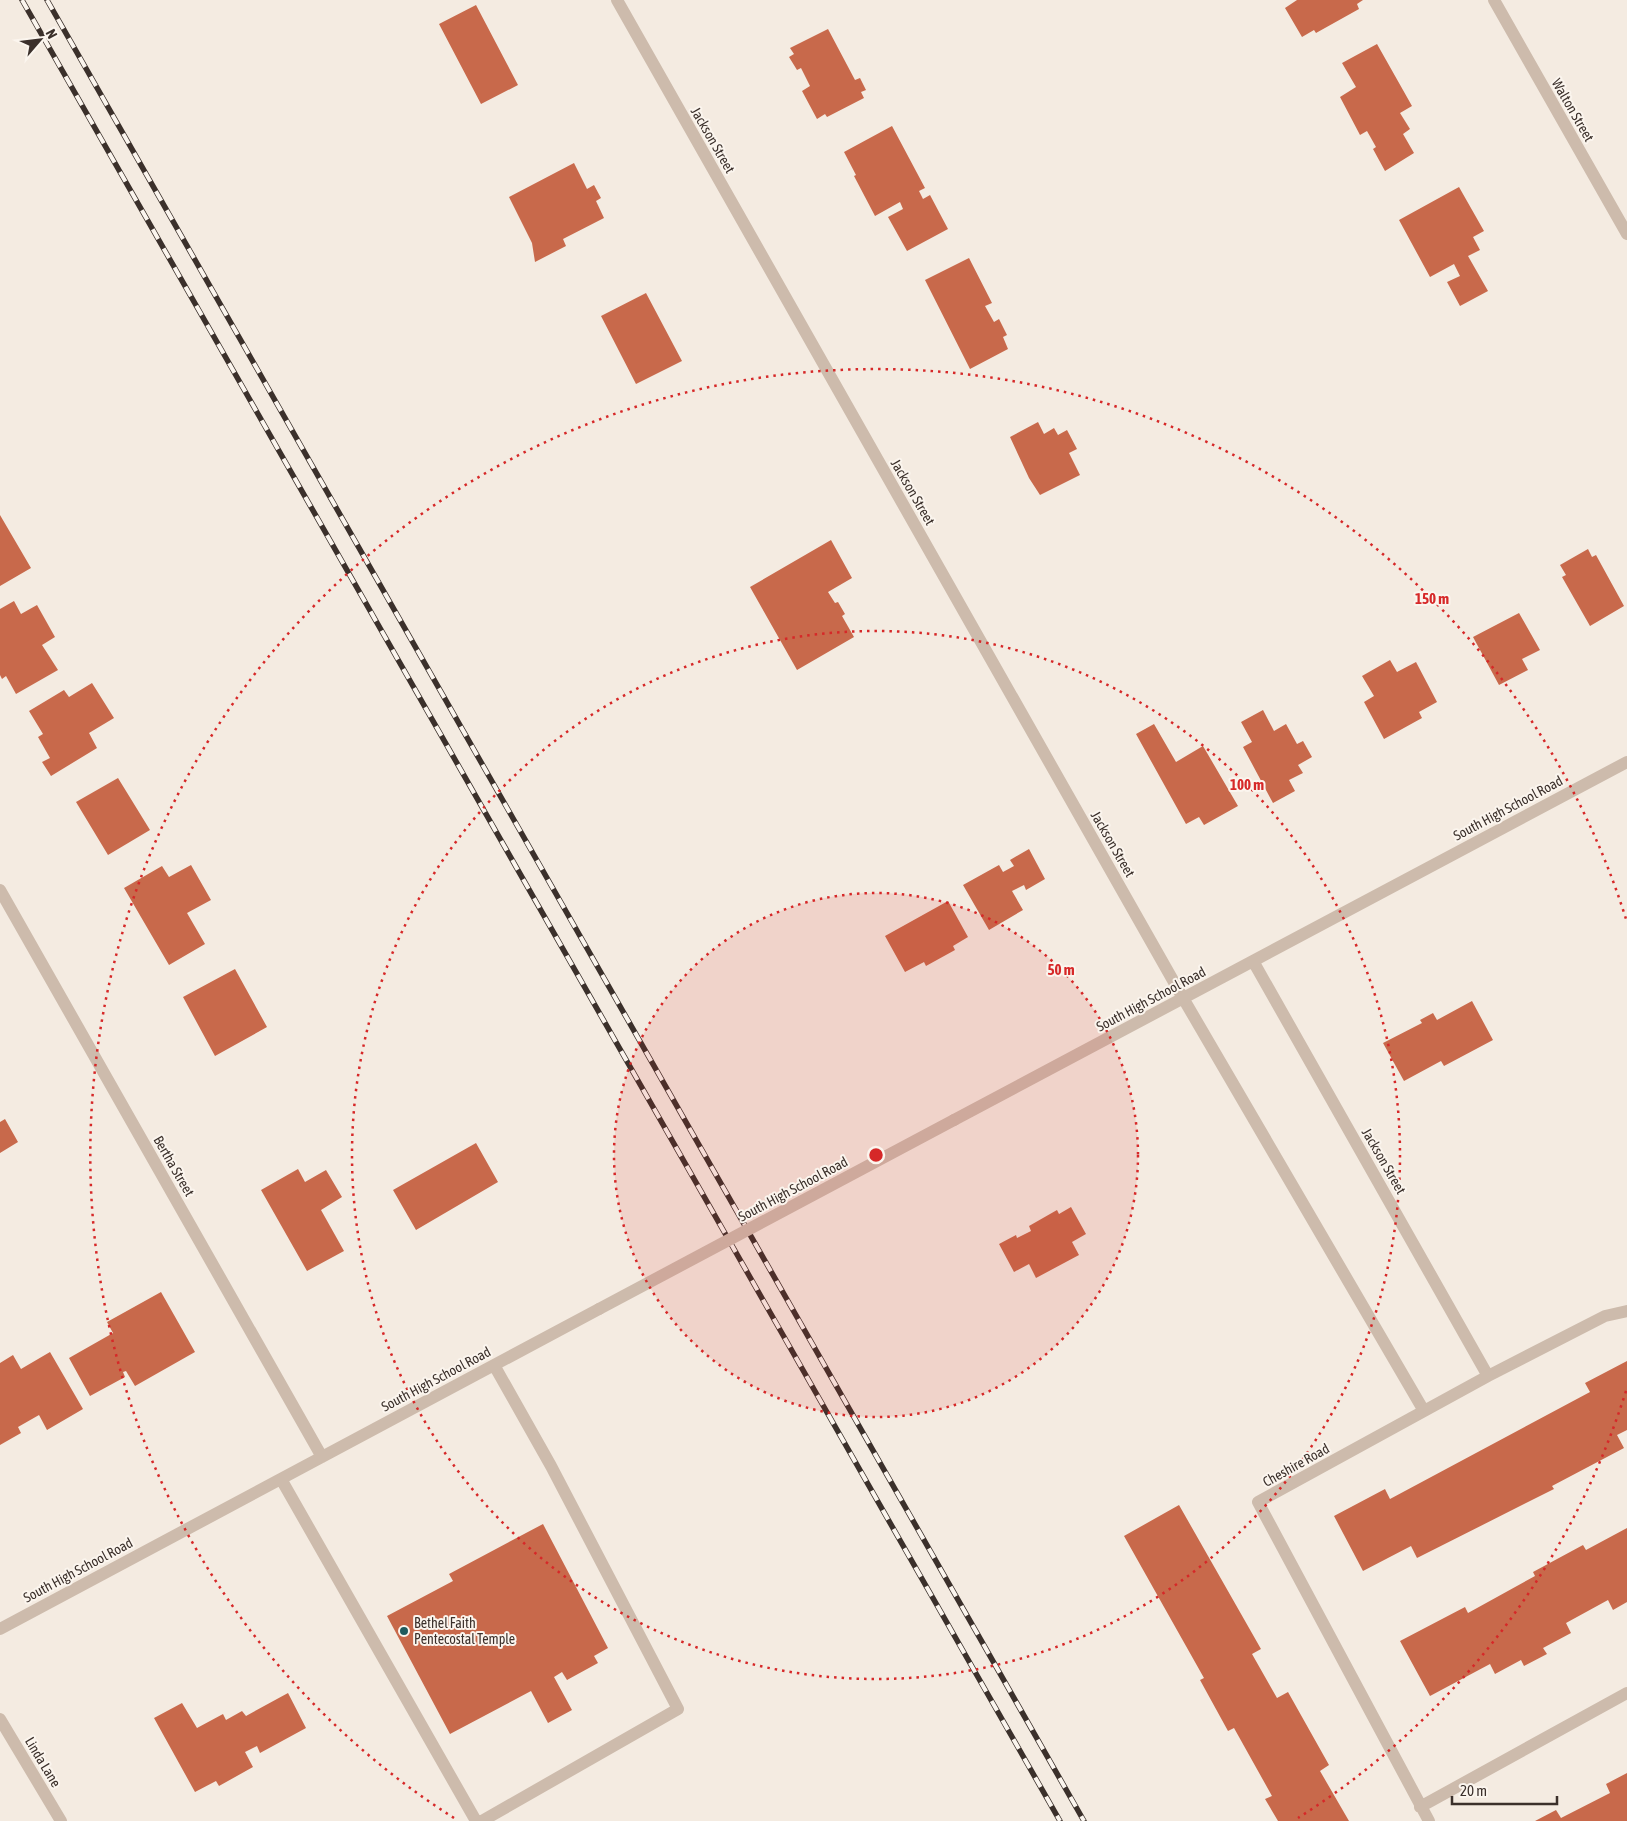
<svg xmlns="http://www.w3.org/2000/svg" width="1627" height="1821" font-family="'Asap Condensed',sans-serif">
  <rect width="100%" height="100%" fill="#f4ebe1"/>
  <!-- building -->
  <path fill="#c8694b" d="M1297,0H1363L1357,4L1359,9L1316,33L1314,30L1302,37L1285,8Z
    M476,5L518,85L481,104L439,24Z
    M828,29L855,80L860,78L866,90L861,92L864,98L827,117L825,114L817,119L802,91L810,86L801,68L797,70L789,57L794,54L790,48Z
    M1377,44L1412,106L1400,113L1410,129L1403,134L1414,153L1385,171L1373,149L1376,147L1367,131L1360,135L1340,97L1356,87L1342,63Z
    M892,126L925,188L919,191L923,199L930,195L948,229L907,251L888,217L903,209L900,202L875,216L854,176L856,175L844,152Z
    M574,163L587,189L594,185L601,198L596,201L604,218L563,239L566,246L535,262L532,243L509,197Z
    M1459,187L1484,231L1473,237L1480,250L1468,256L1488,291L1460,306L1447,282L1460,276L1454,264L1430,277L1399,220Z
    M969,258L992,303L985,306L994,322L999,319L1007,335L1003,337L1008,349L970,369L925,280Z
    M646,293L682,361L636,384L601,316Z
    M1038,422L1044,434L1054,428L1058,435L1067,430L1077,449L1069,453L1080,475L1040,495L1029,478L1010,437Z
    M0,515L31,568L0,586Z
    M831,540L852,578L828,592L835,603L838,602L845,614L842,616L854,637L797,670L750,587Z
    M1588,549L1592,557L1596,555L1624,606L1590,626L1562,577L1566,575L1560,565Z
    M14,601L21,614L37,605L55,637L42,645L58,670L16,694L6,676L2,679L0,675V609Z
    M1519,613L1540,650L1522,659L1528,670L1499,685L1473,637Z
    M1390,660L1397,672L1416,662L1437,702L1419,712L1422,718L1384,739L1364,702L1374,696L1362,676Z
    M92,683L114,718L89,733L97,748L51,776L42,762L50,758L38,737L43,734L29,711L64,690L69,697Z
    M1263,710L1274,731L1286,724L1297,744L1303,741L1312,757L1298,765L1303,773L1289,780L1295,791L1273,803L1243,747L1252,742L1241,722Z
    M1154,724L1176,762L1203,746L1238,806L1204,825L1199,817L1186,824L1136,734Z
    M118,778L150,830L108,855L76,802Z
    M1029,849L1045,879L1026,890L1024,885L1012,891L1023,910L989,930L963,885L999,865L1003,872L1014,866L1010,860Z
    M191,865L211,900L187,913L205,944L169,965L124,888L162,866L169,877Z
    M948,901L968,937L953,946L955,950L926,966L924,962L905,972L885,936Z
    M235,969L267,1027L215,1056L183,997Z
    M1472,1001L1493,1040L1444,1066L1441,1061L1404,1081L1383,1043L1422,1023L1420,1020L1433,1013L1437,1020Z
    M5,1119L18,1142L0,1153V1122Z
    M476,1143L498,1182L416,1230L393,1190Z
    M298,1169L305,1182L326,1170L342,1197L321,1210L344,1251L307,1271L261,1190Z
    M1071,1207L1086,1234L1072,1242L1079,1255L1036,1278L1029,1264L1014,1272L999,1244L1016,1235L1017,1238L1031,1231L1029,1226L1057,1210L1059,1214Z
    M161,1292L195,1352L135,1386L126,1371L123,1372L125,1377L90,1396L69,1358L113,1333L107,1322Z
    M50,1352L83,1409L47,1430L39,1415L18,1427L21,1433L0,1445V1363L13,1355L21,1369Z
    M1627,1361V1430L1617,1435L1624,1448L1552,1486L1554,1489L1417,1558L1411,1546L1363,1571L1334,1516L1385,1489L1390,1499L1590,1392L1585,1383Z
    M1179,1505L1261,1649L1252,1654L1277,1698L1288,1692L1329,1765L1320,1771L1349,1821H1278L1265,1799L1272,1796L1234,1728L1228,1731L1200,1680L1204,1678L1124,1536Z
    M543,1524L608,1648L594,1656L598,1663L567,1680L562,1672L554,1677L572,1710L548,1723L531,1691L450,1734L387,1616L453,1581L449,1574Z
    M1627,1528V1602L1613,1610L1608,1600L1566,1623L1571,1633L1543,1648L1547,1654L1524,1666L1521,1660L1495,1674L1490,1664L1430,1696L1400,1641L1465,1607L1468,1613L1535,1576L1533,1572L1583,1545L1586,1550Z
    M288,1693L306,1728L260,1753L257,1746L245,1752L253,1767L219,1786L216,1781L195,1792L154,1718L182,1703L197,1728L223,1714L226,1720L242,1711L246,1716Z
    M1627,1773V1821H1535L1556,1810L1561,1818L1610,1793L1606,1784Z"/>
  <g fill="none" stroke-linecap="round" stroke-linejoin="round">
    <!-- minor -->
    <path stroke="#cdbbac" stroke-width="12" d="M617,0L1183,998L1424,1411
      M1494,0L1627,234
      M0,890L322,1457
      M1253,961L1488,1376
      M954,1120L1627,762
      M281,1479L476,1821
      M0,1629L599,1309
      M0,1719L61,1821
      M1420,1807L1627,1693
      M482,1821L678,1709L551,1466L494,1365
      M1429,1821L1258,1502L1488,1376L1605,1316L1627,1311"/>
    <defs>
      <path id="rail" d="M22,0L1060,1821
        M47,0L1084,1821"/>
    </defs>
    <!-- rail casing -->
    <use href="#rail" stroke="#3b302b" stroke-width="5.5"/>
    <!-- rail -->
    <use href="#rail" stroke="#fbf5ee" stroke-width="4" stroke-dasharray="11" stroke-linecap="butt"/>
    <!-- minor-bridge -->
    <path stroke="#cdbbac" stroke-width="12" d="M599,1309L954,1120"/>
  </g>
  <!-- distance rings -->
  <circle cx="876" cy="1155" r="262" fill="#d62828" fill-opacity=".12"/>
  <g fill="none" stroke="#d62828" stroke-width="2.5" stroke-dasharray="2.5 5">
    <circle cx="876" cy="1155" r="262"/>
    <circle cx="876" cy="1155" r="524"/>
    <path d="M1626 1391A786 786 0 0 1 1298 1818M454 1818A786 786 0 1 1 1626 919"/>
  </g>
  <!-- markers -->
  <circle fill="#1f5a5e" stroke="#fbf5ee" stroke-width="2" cx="404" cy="1631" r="5"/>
  <g text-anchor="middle" stroke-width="4" stroke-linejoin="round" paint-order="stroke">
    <!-- street labels -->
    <g font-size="14" fill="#3b302b" stroke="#fbf5ee">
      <text transform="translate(1573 110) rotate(60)" y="5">Walton Street</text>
      <text transform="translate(713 140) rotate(60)" y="5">Jackson Street</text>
      <text transform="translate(913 492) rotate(60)" y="5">Jackson Street</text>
      <text transform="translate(1508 808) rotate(-28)" y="5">South High School Road</text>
      <text transform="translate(1113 844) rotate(60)" y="5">Jackson Street</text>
      <text transform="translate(1151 999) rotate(-28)" y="5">South High School Road</text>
      <text transform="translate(1384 1161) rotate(60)" y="5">Jackson Street</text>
      <text transform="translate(174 1166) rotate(60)" y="5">Bertha Street</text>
      <text transform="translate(793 1189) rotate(-28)" y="5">South High School Road</text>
      <text transform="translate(436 1379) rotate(-28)" y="5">South High School Road</text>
      <text transform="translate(1296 1465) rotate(-29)" y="5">Cheshire Road</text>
      <text transform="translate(78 1570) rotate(-28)" y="5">South High School Road</text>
      <text transform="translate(43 1762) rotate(59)" y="5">Linda Lane</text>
    </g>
    <!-- poi labels -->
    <g font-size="14" fill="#3b302b" stroke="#fbf5ee" text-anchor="start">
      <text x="414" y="1628">Bethel Faith<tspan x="414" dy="16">Pentecostal Temple</tspan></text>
    </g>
  </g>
  <circle cx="876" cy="1155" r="8" fill="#d62828" stroke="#fbf5ee" stroke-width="2.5"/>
  <g font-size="15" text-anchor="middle" font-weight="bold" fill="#d62828" stroke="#fbf5ee" stroke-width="4" stroke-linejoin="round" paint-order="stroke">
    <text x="1432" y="604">150 m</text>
    <text x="1247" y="790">100 m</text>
    <text x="1061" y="975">50 m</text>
  </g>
  <!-- north arrow -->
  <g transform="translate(40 40) rotate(62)" stroke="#fbf5ee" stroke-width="4" paint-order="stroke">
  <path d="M0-4L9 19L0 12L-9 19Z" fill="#3b302b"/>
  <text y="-8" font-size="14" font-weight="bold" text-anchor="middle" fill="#3b302b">N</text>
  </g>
  <!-- scale -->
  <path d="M1452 1796v8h105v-8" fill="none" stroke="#3b302b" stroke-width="2.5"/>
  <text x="1460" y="1796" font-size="15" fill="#3b302b" stroke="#fbf5ee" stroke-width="4" paint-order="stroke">20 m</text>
</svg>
